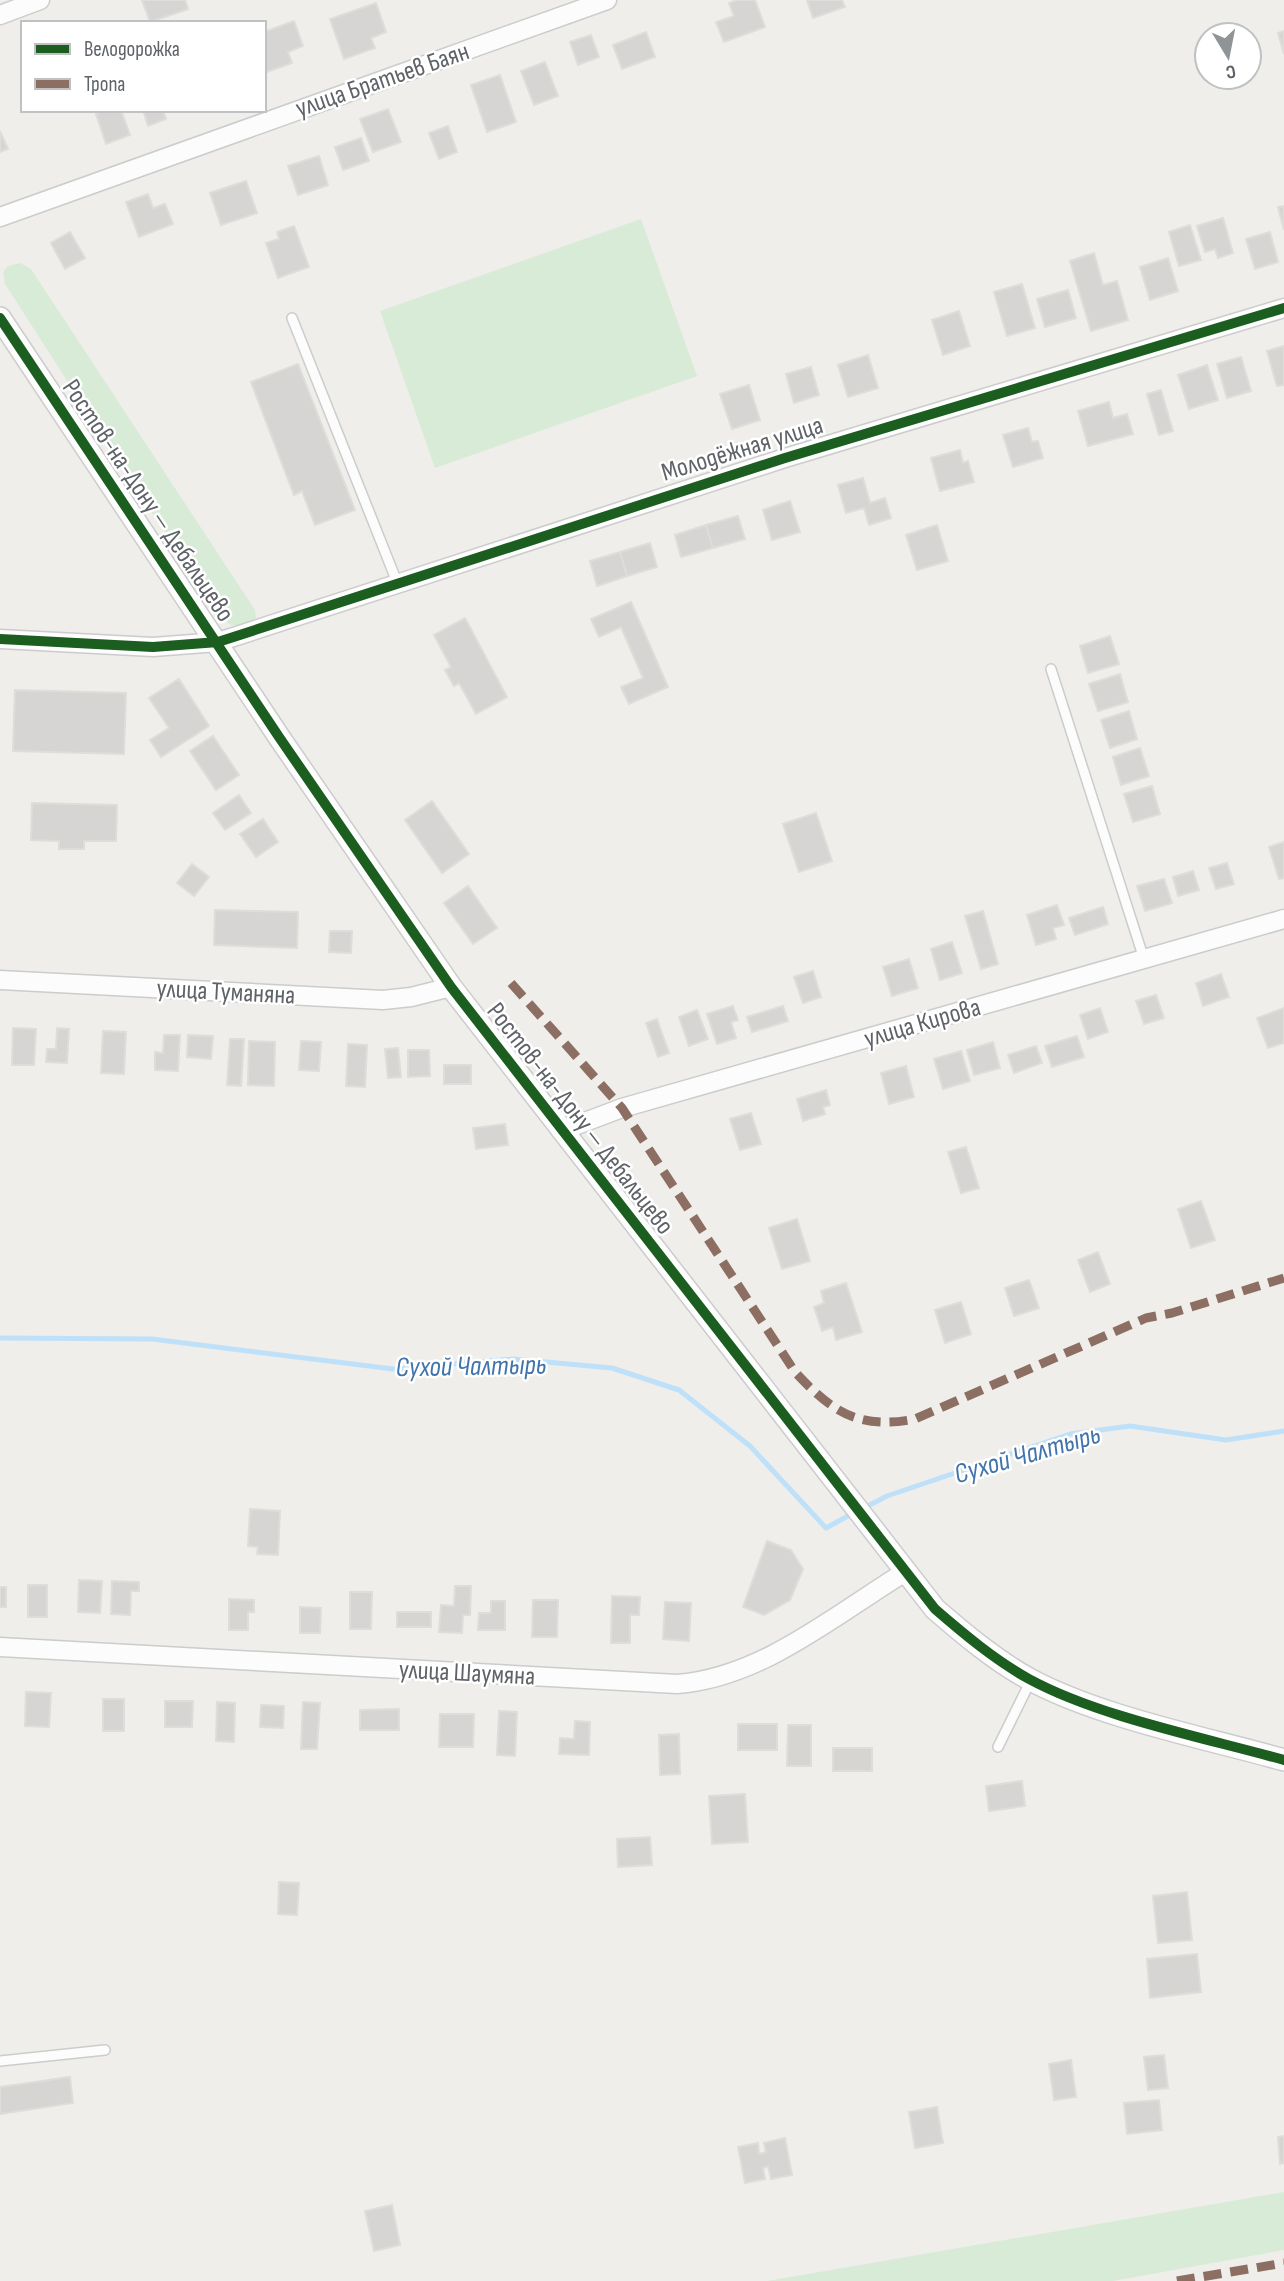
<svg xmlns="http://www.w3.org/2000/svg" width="1284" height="2281" font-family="'Sofia Sans Condensed',sans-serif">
  <rect width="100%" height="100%" fill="#efeeea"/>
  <!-- green -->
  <path fill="#d8ebd6" d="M641,219L697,376L435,468L380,311Z
    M20,263L31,269L255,610L256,618L248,625H231L219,617L5,284L3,272L8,266Z
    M1284,2192V2250L1113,2281H767Z"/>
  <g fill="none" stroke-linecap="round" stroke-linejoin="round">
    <!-- stream -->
    <path stroke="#bfe0f9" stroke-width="5" d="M0,1338L152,1339L393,1369L513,1359L612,1368L679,1390L750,1446L826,1528L855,1512
      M864,1508L887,1496L1070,1434L1130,1426L1226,1440L1284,1431"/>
  </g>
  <!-- building -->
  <path fill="#d6d5d3" stroke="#deddd9" stroke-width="2" d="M142,0H185L188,9L150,22Z
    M737,0H755L765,27L724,42L716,22L734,16L729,3Z
    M807,0H842L845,7L813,18Z
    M376,3L386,32L371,38L375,48L344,59L330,19Z
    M294,21L303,46L288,52L292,63L264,73V32Z
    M1284,31V54L1278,33Z
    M646,32L655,57L622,69L613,45Z
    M591,35L599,57L578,65L570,42Z
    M545,62L558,96L534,105L521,71Z
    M500,75L516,122L487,132L471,85Z
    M388,109L401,142L373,152L360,119Z
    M105,110H121L130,135L106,144L96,114Z
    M143,110H163L166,119L148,126Z
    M448,126L457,152L439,159L429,133Z
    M0,131L8,149L0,152Z
    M361,138L369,161L343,170L335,147Z
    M319,156L328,185L298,195L288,166Z
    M246,181L257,213L221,225L210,193Z
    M148,194L153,208L165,204L173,224L139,237L126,202Z
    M1284,206V230L1278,207Z
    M1223,218L1233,253L1218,258L1215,249L1205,252L1197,226Z
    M1190,225L1201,260L1179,266L1169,232Z
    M294,226L309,267L278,278L266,243L279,239L277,232Z
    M70,232L85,258L65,269L51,243Z
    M1270,232L1278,262L1255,269L1246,239Z
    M1094,253L1103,285L1117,281L1128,320L1091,331L1070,261Z
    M1168,258L1178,291L1150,300L1140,267Z
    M1022,284L1035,328L1007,336L994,292Z
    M1068,290L1076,318L1045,327L1037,299Z
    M959,311L970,346L943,355L932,320Z
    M1284,346V385L1277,386L1267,351Z
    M868,355L878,388L848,397L838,365Z
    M1241,357L1251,391L1227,398L1217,364Z
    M298,364L355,510L315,525L302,491L294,495L251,382Z
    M1207,365L1218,400L1189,409L1178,375Z
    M811,367L819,395L794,403L786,374Z
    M749,385L760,420L732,429L720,394Z
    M1161,390L1173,431L1159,435L1147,394Z
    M1109,402L1113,418L1127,414L1133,434L1088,446L1078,411Z
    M1028,428L1032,442L1038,441L1043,458L1013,467L1003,435Z
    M960,450L963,463L968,461L974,482L940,491L931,458Z
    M863,478L870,503L885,498L891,518L869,525L864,508L846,513L838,485Z
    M790,501L800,532L772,540L763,510Z
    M738,516L745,539L713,548L706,525Z
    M706,525L713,548L681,557L675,535Z
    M937,525L948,561L917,570L906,535Z
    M650,543L657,567L627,576L620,552Z
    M620,552L627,576L597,586L590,561Z
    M631,602L668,687L629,704L621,687L643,678L621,627L599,637L591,619Z
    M465,618L507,697L476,714L459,683L454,686L445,670L451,667L434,635Z
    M1110,636L1119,664L1088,673L1080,646Z
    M1120,674L1128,702L1098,711L1089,684Z
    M179,679L209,726L161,757L150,740L169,728L149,698Z
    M15,690L126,693L124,754L13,751Z
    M1129,711L1137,739L1110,748L1101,720Z
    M213,736L239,775L216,790L190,751Z
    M1140,748L1149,776L1121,785L1113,757Z
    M1152,786L1160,814L1133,822L1124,794Z
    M239,795L251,813L225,830L213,813Z
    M432,801L469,854L442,873L405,820Z
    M32,803L117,805L116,841H84V849H59V841L31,840Z
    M816,813L832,861L799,872L783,824Z
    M263,819L278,842L256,857L240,834Z
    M1284,842V878L1279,879L1269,847Z
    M1227,863L1234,884L1216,889L1209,868Z
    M192,864L209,877L194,896L177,883Z
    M1193,871L1199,890L1178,896L1173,877Z
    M1164,879L1172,903L1145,911L1137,886Z
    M468,886L497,928L473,944L444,903Z
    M1057,905L1064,925L1053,928L1056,939L1036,945L1027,915Z
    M1103,907L1108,924L1075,935L1069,918Z
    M215,910L298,912L297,948L214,945Z
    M983,911L998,964L981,969L965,916Z
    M330,931H352L351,953L329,952Z
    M952,942L962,973L940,980L931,949Z
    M909,959L918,988L892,996L883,967Z
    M813,971L821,997L803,1003L794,977Z
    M1221,974L1229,997L1203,1006L1196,983Z
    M1156,995L1164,1018L1144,1024L1136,1001Z
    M733,1006L738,1020L731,1022L736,1038L717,1044L707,1014Z
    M783,1006L788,1021L752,1032L747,1017Z
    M1100,1008L1108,1032L1088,1039L1080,1015Z
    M1284,1008V1043L1268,1048L1257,1018Z
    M697,1010L708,1039L689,1046L679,1017Z
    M657,1019L669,1053L658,1057L646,1023Z
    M13,1028L36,1029L34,1065H12Z
    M57,1028L69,1029L67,1063L46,1062L47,1049H56Z
    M103,1031L126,1032L124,1074L101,1073Z
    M164,1035H180L178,1071L155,1070V1052L163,1053Z
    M188,1035L213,1036L211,1059L187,1057Z
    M1077,1036L1084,1057L1052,1067L1045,1046Z
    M230,1039H244L241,1086L227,1085Z
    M249,1041L275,1042L274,1086L248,1085Z
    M301,1041L321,1042L319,1071L299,1070Z
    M993,1042L1000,1068L974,1075L967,1050Z
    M348,1044L367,1045L365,1087L346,1086Z
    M1036,1046L1042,1063L1014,1073L1008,1055Z
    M398,1048L401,1077L388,1078L385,1049Z
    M408,1050H429L430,1076L408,1077Z
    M961,1051L970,1081L943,1089L934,1059Z
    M444,1065H471V1084H444Z
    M906,1066L914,1097L889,1104L881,1073Z
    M826,1090L830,1105L823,1107L825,1114L803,1121L797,1099Z
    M751,1113L761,1144L740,1150L730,1119Z
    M505,1124L508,1145L476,1149L473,1128Z
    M966,1147L979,1188L961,1193L948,1152Z
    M1201,1201L1215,1240L1191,1248L1178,1209Z
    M797,1219L810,1261L782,1269L769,1228Z
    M1098,1252L1110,1284L1090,1292L1078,1260Z
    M1029,1280L1039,1308L1014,1316L1005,1288Z
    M846,1283L862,1332L836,1340L833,1327L822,1331L814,1307L824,1303L821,1291Z
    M961,1302L971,1334L945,1343L935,1310Z
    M250,1509L280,1511L278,1555L257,1554L258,1547L248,1546Z
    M767,1541L791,1550L803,1569L790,1600L764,1615L743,1607Z
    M79,1580L102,1581L100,1613L78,1612Z
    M112,1581L139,1582V1591H131L130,1615L111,1614Z
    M28,1585H47V1617H28Z
    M455,1586H471L470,1615H463L462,1633L439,1632L441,1605L454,1606Z
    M0,1587H6V1607H0Z
    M350,1592H372L371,1629H350Z
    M612,1596L640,1597L639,1615H630V1643H611Z
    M229,1599L254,1600V1612H248V1630H229Z
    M533,1600H558L557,1637H532Z
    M491,1601H505V1630H478L479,1613H491Z
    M665,1602L691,1603L689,1641L663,1639Z
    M300,1607L321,1608L320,1633H300Z
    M397,1612H431V1627H397Z
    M26,1692L51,1693L49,1727L25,1726Z
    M103,1699H124V1731H103Z
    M165,1701H193L192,1727H165Z
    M217,1702L235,1703L234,1742L216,1741Z
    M303,1702L320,1703L317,1749H301Z
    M261,1705L284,1706L283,1728L260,1727Z
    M399,1709V1730H360V1710Z
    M499,1711L517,1712L515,1756L497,1755Z
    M440,1714H474L473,1747H439Z
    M575,1721L590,1722L589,1755L559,1754L560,1738L574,1739Z
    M738,1724H777V1750H738Z
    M788,1725H811V1766H787Z
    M679,1734L680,1774L660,1775L659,1735Z
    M833,1748H872V1771H833Z
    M1022,1781L1025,1806L989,1811L986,1786Z
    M745,1794L748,1842L712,1844L709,1796Z
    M650,1837L652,1865L618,1867L617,1839Z
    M279,1882L299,1883L297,1915L278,1914Z
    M1187,1892L1192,1940L1158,1943L1153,1896Z
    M1197,1954L1201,1992L1150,1998L1147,1959Z
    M1164,2055L1168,2088L1148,2090L1144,2057Z
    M1071,2060L1076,2097L1054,2100L1049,2064Z
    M70,2077L73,2103L0,2114V2087Z
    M1159,2100L1162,2130L1127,2134L1124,2103Z
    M937,2107L943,2143L915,2148L909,2112Z
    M1284,2136V2163L1280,2164L1278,2137Z
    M785,2138L792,2175L771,2179L768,2166L763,2168L765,2179L745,2183L738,2147L758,2143L759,2154L766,2152L764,2143Z
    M392,2205L400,2245L374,2251L365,2211Z"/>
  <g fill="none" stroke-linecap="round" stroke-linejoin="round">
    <defs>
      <path id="service" d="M292,318L397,582
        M1051,669L1144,959
        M998,1747L1031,1680
        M0,2061L105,2050"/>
      <path id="minor" d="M0,15L40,0
        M0,217L607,0
        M0,639L153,647L218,642L785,458L1284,308
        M0,980L383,1000L411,997L451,987
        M561,1131L622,1108L1284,919
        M0,1647L677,1684C761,1678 835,1615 905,1572"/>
      <path id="tertiary" d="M0,318L279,737L451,987L935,1609C965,1635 995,1660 1029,1679C1099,1717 1206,1738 1284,1760"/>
    </defs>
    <!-- service casing -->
    <use href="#service" stroke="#cbcccc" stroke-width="12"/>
    <!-- minor casing -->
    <use href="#minor" stroke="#cbcccc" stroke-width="21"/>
    <!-- tertiary casing -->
    <use href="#tertiary" stroke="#cbcccc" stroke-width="24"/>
    <!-- service -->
    <use href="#service" stroke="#fdfcfc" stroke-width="9"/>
    <!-- minor -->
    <use href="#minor" stroke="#fdfcfc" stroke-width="18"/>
    <!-- tertiary -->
    <use href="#tertiary" stroke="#fdfcfc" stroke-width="21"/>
    <!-- quiet -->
    <path stroke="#8d6e63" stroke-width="9" stroke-dasharray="18 9" stroke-linecap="butt" d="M511,983L622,1108L795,1372C832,1412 859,1430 915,1419L1146,1318L1172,1313L1284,1278
      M1177,2281L1284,2263"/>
    <defs>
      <path id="cycleway" d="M0,318L279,737L451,987L935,1609C965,1635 995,1660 1029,1679C1099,1717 1206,1738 1284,1760
        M0,639L153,647L218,642L785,458L1284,308"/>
    </defs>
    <!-- cycleway casing -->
    <use href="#cycleway" stroke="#fff" stroke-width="15"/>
    <!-- cycleway -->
    <use href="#cycleway" stroke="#1b5e20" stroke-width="10"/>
  </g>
  <g text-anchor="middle" stroke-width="5" stroke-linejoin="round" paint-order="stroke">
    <!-- street labels -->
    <g font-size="26" fill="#5f6368" stroke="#fff">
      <text transform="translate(382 79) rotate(-19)" y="9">улица Братьев Баян</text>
      <text transform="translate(742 448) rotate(-17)" y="9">Молодёжная улица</text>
      <text transform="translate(149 500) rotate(56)" y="9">Ростов-на-Дону — Дебальцево</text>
      <text transform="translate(226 991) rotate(3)" y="9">улица Туманяна</text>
      <text transform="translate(922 1022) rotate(-16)" y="9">улица Кирова</text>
      <text transform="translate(581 1118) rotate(52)" y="9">Ростов-на-Дону — Дебальцево</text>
      <text transform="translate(467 1672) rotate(3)" y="9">улица Шаумяна</text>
    </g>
    <!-- water labels -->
    <g font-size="28" font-style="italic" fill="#4174aa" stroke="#fff">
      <text transform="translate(471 1365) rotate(-1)" y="10">Сухой Чалтырь</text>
      <text transform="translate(1027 1453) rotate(-16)" y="10">Сухой Чалтырь</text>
    </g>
  </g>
  <!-- legend -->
  <rect x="21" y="21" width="245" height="91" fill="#ffffff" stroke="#bfc1c3" stroke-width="2"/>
  <rect x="35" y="44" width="35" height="10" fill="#1b5e20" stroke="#bfc1c3" stroke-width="2"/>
  <text x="84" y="56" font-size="21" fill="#5f6368">Велодорожка</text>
  <rect x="35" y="79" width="35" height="10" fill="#8d6e63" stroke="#bfc1c3" stroke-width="2"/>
  <text x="84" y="91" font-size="21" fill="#5f6368">Тропа</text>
  <!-- north arrow -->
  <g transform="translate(1228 56) rotate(170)"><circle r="33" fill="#ffffff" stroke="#bfc1c3" stroke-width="2"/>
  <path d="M0-5L12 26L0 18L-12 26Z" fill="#919496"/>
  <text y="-10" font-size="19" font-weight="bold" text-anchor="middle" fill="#5f6368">С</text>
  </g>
</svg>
